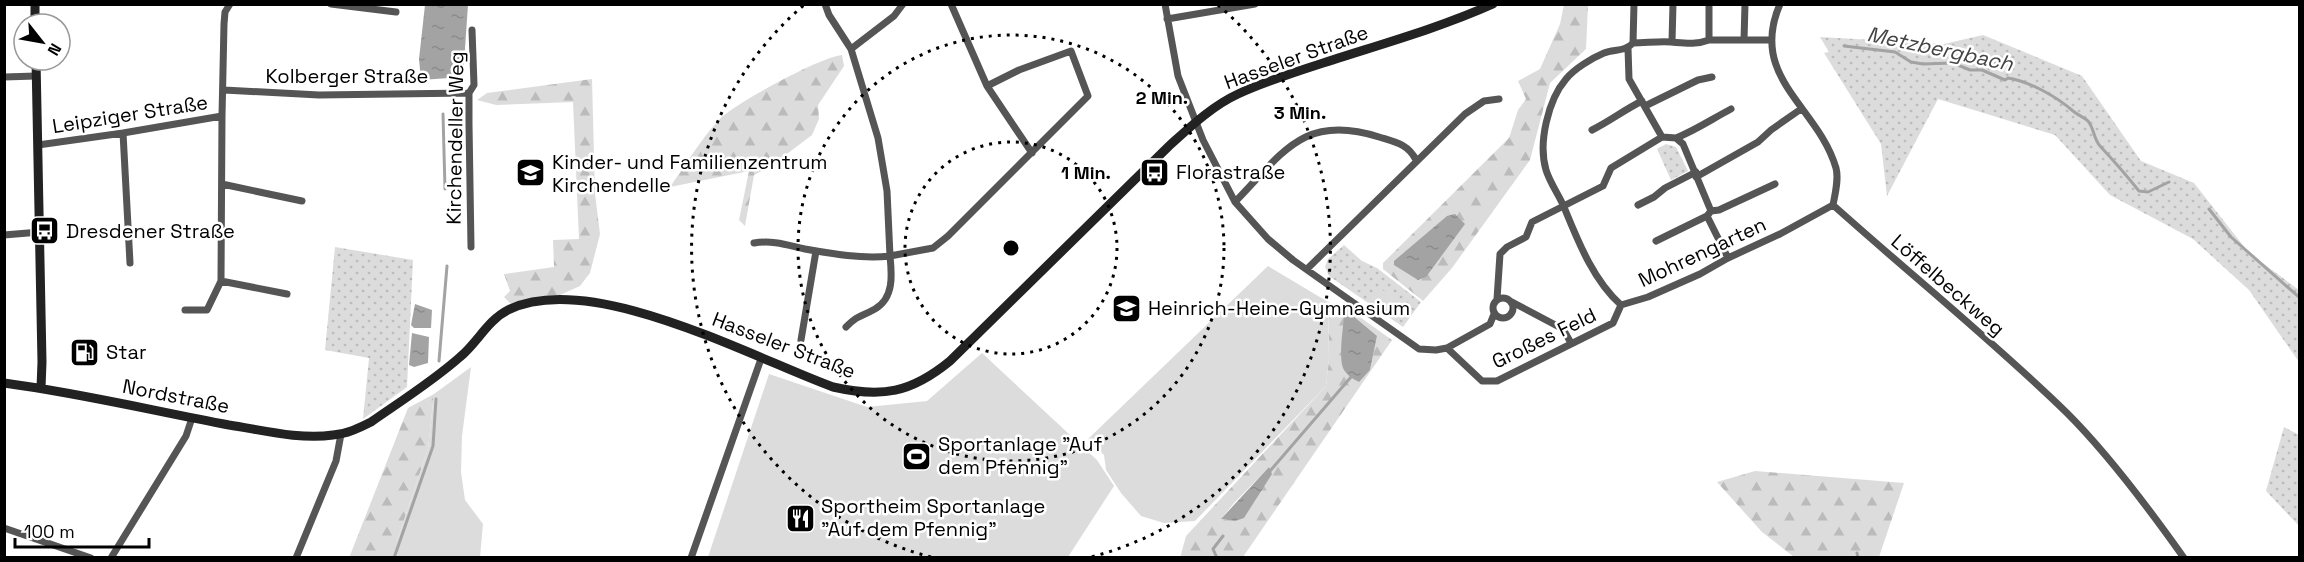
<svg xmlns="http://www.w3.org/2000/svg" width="2304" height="562" font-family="'Space Grotesk',sans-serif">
  <defs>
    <pattern id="grass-dots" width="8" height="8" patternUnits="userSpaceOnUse" patternTransform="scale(1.5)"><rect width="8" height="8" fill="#dcdcdc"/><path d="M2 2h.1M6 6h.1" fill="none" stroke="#bbb" stroke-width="1.8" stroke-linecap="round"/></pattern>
    <pattern id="forest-firs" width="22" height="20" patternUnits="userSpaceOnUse" patternTransform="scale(1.5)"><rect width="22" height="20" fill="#dcdcdc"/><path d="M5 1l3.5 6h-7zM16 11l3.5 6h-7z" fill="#bbb"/></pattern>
    <pattern id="water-ripples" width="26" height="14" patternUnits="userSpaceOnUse" patternTransform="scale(1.5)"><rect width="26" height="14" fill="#a3a3a3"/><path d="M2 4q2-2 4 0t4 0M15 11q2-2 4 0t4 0" fill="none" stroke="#8b8b8b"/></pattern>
  </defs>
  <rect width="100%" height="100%" fill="#fff"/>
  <!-- grass -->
  <path fill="url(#grass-dots)" d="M1983,35L2082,76L2141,161L2194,183L2249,253L2299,290V362L2249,290L2193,239L2110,195L2055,135L1938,99L1887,196L1881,144L1824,53L1829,52L1820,37L1944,44Z
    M1666,144L1676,147L1688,171L1671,180L1657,149Z
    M1344,245L1362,261L1377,268L1421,302L1403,327L1329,276L1325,267L1328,259Z
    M335,247L413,260L407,387L363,419L369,358L325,350Z
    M2284,427L2299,435V526L2266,491Z"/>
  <!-- forest -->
  <path fill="url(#forest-firs)" fill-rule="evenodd" d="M1564,5H1588L1586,49L1550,83L1530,160L1452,268L1423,301L1383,269V263L1509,138L1518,110L1526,99L1518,81L1540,69L1560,24Z
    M842,55L844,66L818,105L819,119L812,135L771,166L754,175L745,226L739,220L749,171L670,187C685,166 702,137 720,119C736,103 820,57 842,55Z
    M592,79L595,194L600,234L590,273L580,286L560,295L511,304L504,297L510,291L504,274L554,267L553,240L579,239L573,102L496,105L477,100L487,93Z
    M1328,302L1350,310L1392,340L1243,557L1180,558L1186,536L1326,386L1329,359ZM1377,336L1370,370L1351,377L1343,368L1342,337ZM1269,467L1235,521L1221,519L1234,503Z
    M434,394L428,449L397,541L398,557L349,558L408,408Z
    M1755,471L1904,483L1879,557H1794L1762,532L1717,482Z"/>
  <!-- garden -->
  <path fill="#dcdcdc" d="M1268,266L1328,302L1329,359L1326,386L1195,521L1164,523L1141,516L1121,493L1106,470L1104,455L1088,439Z
    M1378,287L1397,300L1388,312L1369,299Z
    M982,353L1097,460L1114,486L1068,557H708L769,374L867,407L927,401Z
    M471,367L462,436L461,472L465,500L483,524L480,557H398L397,541L428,449L434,394Z"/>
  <!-- water -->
  <path fill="url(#water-ripples)" d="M425,5H468L463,77L421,80L419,59Z
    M1455,214L1465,224L1426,277L1418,280L1394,265V261L1447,216Z
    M415,304L432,310L431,328H414L411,325Z
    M1353,316L1377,336L1370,370L1359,382C1353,379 1348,376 1344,370C1338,360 1343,329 1344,317Z
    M412,333L429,337L428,363L414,367L409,365Z
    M1269,467L1272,474L1244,518L1235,521L1221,519Z"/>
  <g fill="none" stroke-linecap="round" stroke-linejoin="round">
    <!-- stream -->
    <path stroke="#a3a3a3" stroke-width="3" d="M1844,46L1895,52L1911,62L1923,64L1953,63L1970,70H1982L2005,80L2008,78C2031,82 2057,97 2073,111C2079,116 2084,117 2088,121C2094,128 2094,140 2100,146C2113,160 2127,176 2139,191L2148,192L2169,182
      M443,114L445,189
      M2209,209L2231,237L2300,298
      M439,361L447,266
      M1270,471L1351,377
      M1857,553L1858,558
      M394,558L433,446L436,399
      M1217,558L1213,549L1223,536"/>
    <!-- street -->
    <path stroke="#555" stroke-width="7" d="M331,4L396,12
      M951,4L987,86
      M1165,4L1178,76L1203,140L1235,202L1268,239L1293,260L1419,349L1436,350L1447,348L1490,324L1494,314
      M1780,4C1748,78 1818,106 1836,168C1839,179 1835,194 1833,205C1910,274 1992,340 2067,413C2108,454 2150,510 2184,558
      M1167,19L1255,4
      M1709,40V4
      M1744,40L1745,4
      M1770,40H1709C1696,45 1684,43 1671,42C1659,41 1646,43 1633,43C1625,52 1614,49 1604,53C1592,58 1574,69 1566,79C1548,100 1538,143 1546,170C1550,183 1559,195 1564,207C1578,241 1593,280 1621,305L1648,297L1700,274L1728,258L1780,234L1833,205
      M1672,42L1673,4
      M1633,43L1634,4
      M1628,48L1629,79L1662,137L1676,138L1683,144L1711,211L1707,216L1728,258
      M851,49L894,16L903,4
      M4,77L36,76
      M224,90L319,95L469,93
      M1645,106L1698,80L1712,77
      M1592,130C1610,121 1624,110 1642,101
      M123,133L130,263
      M1676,138C1696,130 1712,119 1731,109
      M38,145L123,133L222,116L224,24L225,12L230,4
      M1696,177L1758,142L1771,130L1801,109
      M222,184L302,201
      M1235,202C1283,153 1303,113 1379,137C1395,142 1408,144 1416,160
      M1638,205L1654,197L1665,188L1696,172
      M1711,211L1719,210L1775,184
      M4,235L40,232
      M1656,241L1707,216
      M754,243C773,240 787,245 805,249C833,254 862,259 890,256L887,191L878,138L851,49L829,15L825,4
      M471,247L469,124V93L474,85L472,30
      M1307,269L1465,114L1484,101L1499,99
      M221,281L287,294
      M1493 308a10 10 0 1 1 20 0a10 10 0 1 1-20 0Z
      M1497,299L1500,254L1507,247L1526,237L1532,222L1603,186L1611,168L1662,137
      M1512,302L1563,329L1571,343
      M185,310H207L221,281L222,116
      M846,327C859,314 861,317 875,309C894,298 892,275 890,256L933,248L948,236L1088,96L1071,51L1019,70L987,86L1032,153
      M801,340L816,251
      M1447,348L1482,381H1497L1613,323L1621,305
      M4,528L91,558
      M111,558L186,436L192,418
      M296,558L336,461L341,434
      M691,558L761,359"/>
    <!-- secondary -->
    <path stroke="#222" stroke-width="9" d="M35,4V24
      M36,60L42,362L41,388
      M4,383C80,393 154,411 229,425C262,430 300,440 333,435C347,434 359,428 371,422C401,401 433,381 460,357C477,343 488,320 508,310C590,269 753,358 833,387C882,398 911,393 950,361L1169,146C1190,127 1212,106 1238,94C1264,82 1292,73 1320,64C1378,45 1437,29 1493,4"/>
  </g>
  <!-- distance rings -->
  <g fill="none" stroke="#000" stroke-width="3" stroke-dasharray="3 6">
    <circle cx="1011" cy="248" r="106"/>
    <circle cx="1011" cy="248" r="213"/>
    <path d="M931 557A319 319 0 0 1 804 5M1218 5A319 319 0 0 1 1091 557"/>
  </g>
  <!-- icons -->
  <defs>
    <symbol id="bus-square" viewBox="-11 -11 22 22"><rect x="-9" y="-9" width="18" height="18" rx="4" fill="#000" stroke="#fff"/><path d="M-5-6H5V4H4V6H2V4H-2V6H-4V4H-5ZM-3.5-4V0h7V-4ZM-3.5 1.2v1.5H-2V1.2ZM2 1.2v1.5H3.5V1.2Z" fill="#fff"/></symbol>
    <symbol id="school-square" viewBox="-11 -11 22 22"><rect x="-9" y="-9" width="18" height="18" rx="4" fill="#000" stroke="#fff"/><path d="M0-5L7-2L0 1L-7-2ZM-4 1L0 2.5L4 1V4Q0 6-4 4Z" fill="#fff"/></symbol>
    <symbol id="fuel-square" viewBox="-11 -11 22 22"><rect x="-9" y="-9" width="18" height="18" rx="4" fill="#000" stroke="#fff"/><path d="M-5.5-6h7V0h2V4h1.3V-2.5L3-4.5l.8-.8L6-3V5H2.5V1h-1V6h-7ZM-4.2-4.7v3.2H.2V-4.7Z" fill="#fff"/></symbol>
    <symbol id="stadium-square" viewBox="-11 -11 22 22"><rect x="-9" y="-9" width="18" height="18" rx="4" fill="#000" stroke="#fff"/><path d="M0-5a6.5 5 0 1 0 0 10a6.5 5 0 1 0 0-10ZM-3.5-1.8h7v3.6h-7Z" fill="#fff"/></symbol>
    <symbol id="restaurant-square" viewBox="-11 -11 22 22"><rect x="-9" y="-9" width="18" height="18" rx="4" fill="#000" stroke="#fff"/><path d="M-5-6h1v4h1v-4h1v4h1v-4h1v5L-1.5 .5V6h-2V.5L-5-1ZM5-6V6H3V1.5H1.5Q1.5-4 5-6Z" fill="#fff"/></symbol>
  </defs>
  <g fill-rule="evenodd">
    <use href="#bus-square" x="1138" y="156" width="33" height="33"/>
    <use href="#school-square" x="514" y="156" width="33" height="33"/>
    <use href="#bus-square" x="28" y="214" width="33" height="33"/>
    <use href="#school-square" x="1110" y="292" width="33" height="33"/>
    <use href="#fuel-square" x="68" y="336" width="33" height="33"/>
    <use href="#stadium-square" x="900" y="440" width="33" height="33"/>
    <use href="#restaurant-square" x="784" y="502" width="33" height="33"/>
  </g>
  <g text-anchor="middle" stroke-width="5" stroke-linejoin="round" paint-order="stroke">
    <!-- street labels -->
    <g font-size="20" fill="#000" stroke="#fff">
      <text transform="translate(1296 57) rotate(-20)" y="7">Hasseler Straße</text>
      <text x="347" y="83">Kolberger Straße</text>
      <text transform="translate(130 114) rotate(-9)" y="7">Leipziger Straße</text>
      <text transform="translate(455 138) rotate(-89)" y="7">Kirchendeller Weg</text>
      <text transform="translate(1702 252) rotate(-25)" y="7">Mohrengarten</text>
      <text transform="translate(1948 285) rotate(41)" y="7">Löffelbeckweg</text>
      <text transform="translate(1544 338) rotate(-26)" y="7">Großes Feld</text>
      <text transform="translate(784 345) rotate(21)" y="7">Hasseler Straße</text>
      <text transform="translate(176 396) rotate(11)" y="7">Nordstraße</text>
    </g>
    <!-- poi labels -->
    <g font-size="20" fill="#000" stroke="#fff" text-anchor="start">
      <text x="552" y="169">Kinder- und Familienzentrum<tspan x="552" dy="23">Kirchendelle</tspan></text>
      <text x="1176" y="179">Florastraße</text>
      <text x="66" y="238">Dresdener Straße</text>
      <text x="1148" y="315">Heinrich-Heine-Gymnasium</text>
      <text x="106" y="359">Star</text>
      <text x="938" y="451">Sportanlage "Auf<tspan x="938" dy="23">dem Pfennig"</tspan></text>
      <text x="821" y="513">Sportheim Sportanlage<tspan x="821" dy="23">"Auf dem Pfennig"</tspan></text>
    </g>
    <!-- water labels -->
    <g font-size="21" font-style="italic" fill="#444" stroke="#fff">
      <text transform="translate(1940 49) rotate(12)" y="7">Metzbergbach</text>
    </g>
  </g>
  <circle cx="1011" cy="248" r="9" fill="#000" stroke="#fff" stroke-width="3"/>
  <g font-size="18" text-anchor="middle" font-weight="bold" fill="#000" stroke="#fff" stroke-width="5" stroke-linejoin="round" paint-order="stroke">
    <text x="1162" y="104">2 Min.</text>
    <text x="1300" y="119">3 Min.</text>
    <text x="1086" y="179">1 Min.</text>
  </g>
  <!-- border -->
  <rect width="2304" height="562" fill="none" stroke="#000000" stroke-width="12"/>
  <!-- north arrow -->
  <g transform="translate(42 42) rotate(121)"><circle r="28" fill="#ffffff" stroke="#999999" stroke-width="1.5"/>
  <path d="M0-4.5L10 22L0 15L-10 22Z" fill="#000000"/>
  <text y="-9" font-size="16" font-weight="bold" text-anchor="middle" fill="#000000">N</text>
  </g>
  <!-- scale -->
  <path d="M15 538v9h134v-9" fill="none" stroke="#000000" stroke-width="3"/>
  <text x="24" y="538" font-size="18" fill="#000000" stroke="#ffffff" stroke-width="4.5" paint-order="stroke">100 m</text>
</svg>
